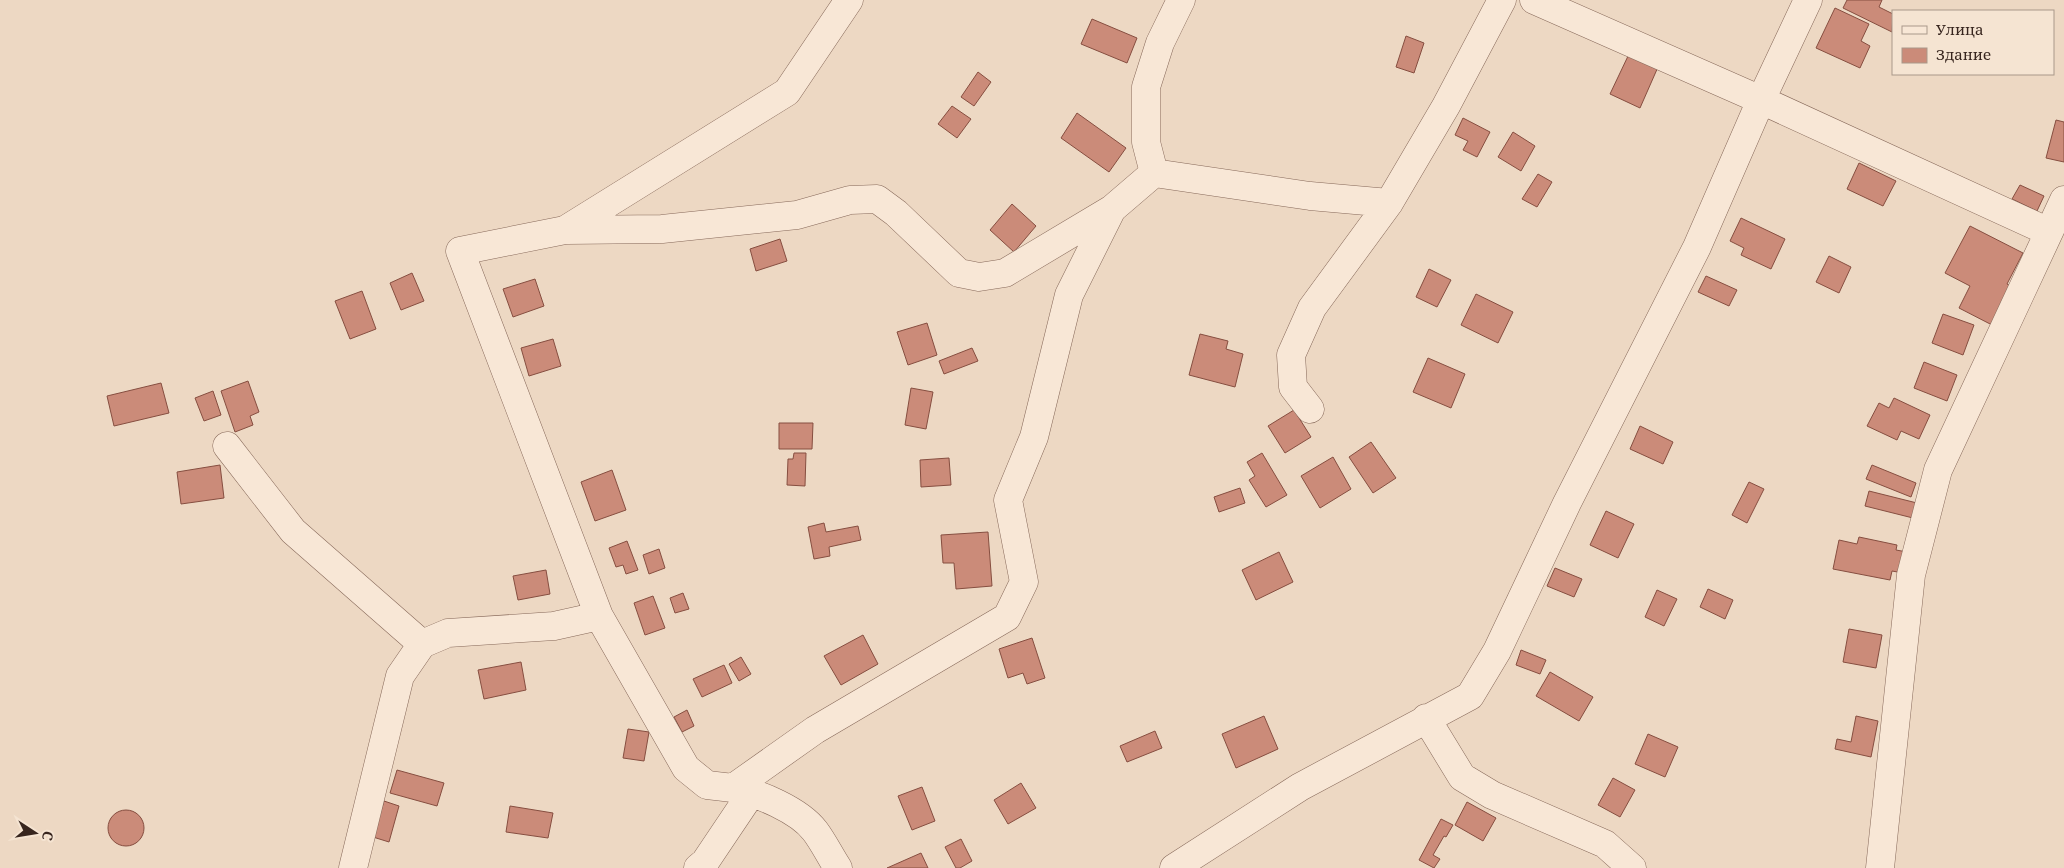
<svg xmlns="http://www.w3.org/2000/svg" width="2064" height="868" font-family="'Noto Serif',serif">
  <rect width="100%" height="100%" fill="#edd8c3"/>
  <!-- building -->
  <path fill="#cb8b79" stroke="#864e40" d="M1847,0H1882L1879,7L1893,14L1892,32L1843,8Z
    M1835,8L1869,24L1861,41L1870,46L1860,68L1816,48Z
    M1092,19L1137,38L1127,63L1081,44Z
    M1406,36L1424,43L1414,73L1396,67Z
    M1629,54L1658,67L1640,108L1610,94Z
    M978,72L991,82L974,106L961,97Z
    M952,106L971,119L957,138L938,124Z
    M1077,113L1126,148L1109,172L1061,138Z
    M1463,118L1490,132L1477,157L1463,150L1468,141L1455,135Z
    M2056,120L2064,122V162L2046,158Z
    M1513,132L1535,146L1521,171L1498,157Z
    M1859,163L1896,181L1883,206L1847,189Z
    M1538,174L1552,182L1537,207L1522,199Z
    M2020,185L2044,196L2037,211L2012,199Z
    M1012,204L1036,226L1014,252L990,230Z
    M1741,218L1785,239L1771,269L1741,255L1744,248L1730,241Z
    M1970,226L2023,253L2007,284L2014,288L1994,326L1959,308L1970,286L1945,273Z
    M780,239L787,261L756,271L750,249Z
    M1829,256L1851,267L1839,293L1816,282Z
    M1429,269L1451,280L1437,307L1416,297Z
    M412,273L424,301L401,310L390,283Z
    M1706,276L1737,290L1729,306L1698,292Z
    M535,279L544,306L513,317L503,289Z
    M362,291L376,329L350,339L335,301Z
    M1476,294L1513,312L1498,343L1461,325Z
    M1943,314L1974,325L1963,355L1932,343Z
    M927,323L937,355L908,365L897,332Z
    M1200,334L1228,341L1226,349L1243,354L1235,387L1189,375Z
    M553,339L561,366L529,376L521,348Z
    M972,348L978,361L944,374L939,361Z
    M1428,358L1465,374L1451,408L1413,392Z
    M1924,362L1957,375L1947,401L1914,388Z
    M248,381L259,412L250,416L253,425L235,432L221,391Z
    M161,383L169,413L114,426L107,396Z
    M911,388L933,392L926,429L905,425Z
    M213,391L221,415L204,421L195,398Z
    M1894,398L1930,415L1919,439L1901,431L1897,440L1867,426L1879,403L1889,408Z
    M1294,410L1311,437L1285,453L1268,426Z
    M779,423H813L812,449H779Z
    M1640,426L1673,442L1663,464L1630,449Z
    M1371,442L1396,478L1373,493L1349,457Z
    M794,453H806L805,486L787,485L788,459H793Z
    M1262,453L1287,495L1266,507L1249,480L1255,476L1247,462Z
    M1333,457L1351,489L1320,508L1301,476Z
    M949,458L951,485L921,487L920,460Z
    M220,465L224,498L181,504L177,472Z
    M1872,465L1916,483L1911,497L1866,479Z
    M612,470L626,510L595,521L581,482Z
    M1749,482L1764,489L1747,523L1732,515Z
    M1240,488L1245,503L1219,512L1214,497Z
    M1869,491L1917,503L1913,518L1865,506Z
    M1606,511L1634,524L1618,558L1590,545Z
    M824,523L826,532L858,526L861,540L829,547L830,556L814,559L808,527Z
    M988,532L992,586L956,589L954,563H943L941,535Z
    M1859,537L1897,545L1896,550L1907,552L1903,573L1892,571L1890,580L1833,569L1839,540L1857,544Z
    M627,541L638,570L626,574L623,565L616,567L609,548Z
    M659,549L665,568L649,574L643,555Z
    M1279,552L1293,582L1256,600L1242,570Z
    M1555,568L1582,579L1574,597L1547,586Z
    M546,570L550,594L518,600L513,576Z
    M1708,589L1733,600L1725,619L1700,607Z
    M1657,590L1677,599L1664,626L1645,617Z
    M683,593L689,609L675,613L670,598Z
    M653,596L665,628L645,635L634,603Z
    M1849,629L1882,635L1876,668L1843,662Z
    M863,635L878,664L841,685L824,656Z
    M1032,638L1045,678L1027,684L1023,673L1008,678L999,649Z
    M1521,650L1546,660L1540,674L1516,665Z
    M741,657L751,674L739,681L729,664Z
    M521,662L526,690L484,699L478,670Z
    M724,665L732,683L702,697L693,679Z
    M1550,672L1593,697L1579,721L1536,696Z
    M687,710L694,726L682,732L674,717Z
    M1264,716L1278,749L1236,768L1222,734Z
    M1856,716L1878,721L1871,757L1835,749L1837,739L1851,742Z
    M628,729L649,732L644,761L623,758Z
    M1155,731L1162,748L1127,762L1120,746Z
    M1648,734L1678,747L1665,777L1635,764Z
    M397,770L444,783L437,806L390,793Z
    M1613,778L1635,790L1620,817L1598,805Z
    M1021,783L1036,808L1008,824L994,800Z
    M922,787L935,821L912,830L898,796Z
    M384,801L399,806L389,842L373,837Z
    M1467,802L1496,818L1483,841L1455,825Z
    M510,806L553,813L548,838L506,832Z
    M108 828a18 18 0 1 1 36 0a18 18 0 1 1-36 0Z
    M1441,819L1453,825L1446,837L1444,836L1433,855L1440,859L1434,868L1419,860Z
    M961,839L972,861L960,868H956L945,847Z
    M921,853L928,868H887Z"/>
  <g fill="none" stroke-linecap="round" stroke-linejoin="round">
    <defs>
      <path id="minor" d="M849,0L787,92L565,230L460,251L599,616L686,768L707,785L733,788L815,730L1007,617L1024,582L1008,500L1034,437L1069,295L1112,209L1154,173L1146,142V87L1160,43L1181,0
        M1534,0L1761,100L2049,232
        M1154,173L1310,196L1389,203
        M566,230L662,229L797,215L850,200L877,199L896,213L959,273L979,277L1005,273L1112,209
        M1310,409L1293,387L1291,355L1312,308L1389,203L1446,106L1502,0
        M227,446L293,531L422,644
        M1426,718L1462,777L1492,795L1605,844L1632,868
        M733,788C758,793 799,810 815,831C824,843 830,856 838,868
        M353,868L400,676L422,644L448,633L554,626L599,616
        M698,868L705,862L752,792
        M1174,868L1300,787L1470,696L1497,651L1567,503L1697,247L1761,100L1808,0
        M1880,868L1911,575L1938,470L2064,200"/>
    </defs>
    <!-- minor casing -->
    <use href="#minor" stroke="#87695a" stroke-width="29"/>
    <!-- minor -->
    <use href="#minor" stroke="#f8e7d6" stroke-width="28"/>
  </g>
  <!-- legend -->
  <rect x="1892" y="10" width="162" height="65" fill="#f5e4d2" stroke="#a9988a"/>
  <rect x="1902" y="26" width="25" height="8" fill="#f8e7d6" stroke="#a9988a"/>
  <text x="1936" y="35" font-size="15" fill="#37251e">Улица</text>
  <rect x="1902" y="48" width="25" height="15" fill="#cb8b79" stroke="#a9988a"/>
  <text x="1936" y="60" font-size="15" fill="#37251e">Здание</text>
  <!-- north arrow -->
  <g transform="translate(35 833) rotate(102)" stroke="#f5e4d2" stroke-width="4" paint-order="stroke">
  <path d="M0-4L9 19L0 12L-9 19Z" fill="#37251e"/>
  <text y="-8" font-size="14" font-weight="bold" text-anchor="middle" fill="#37251e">С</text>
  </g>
</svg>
